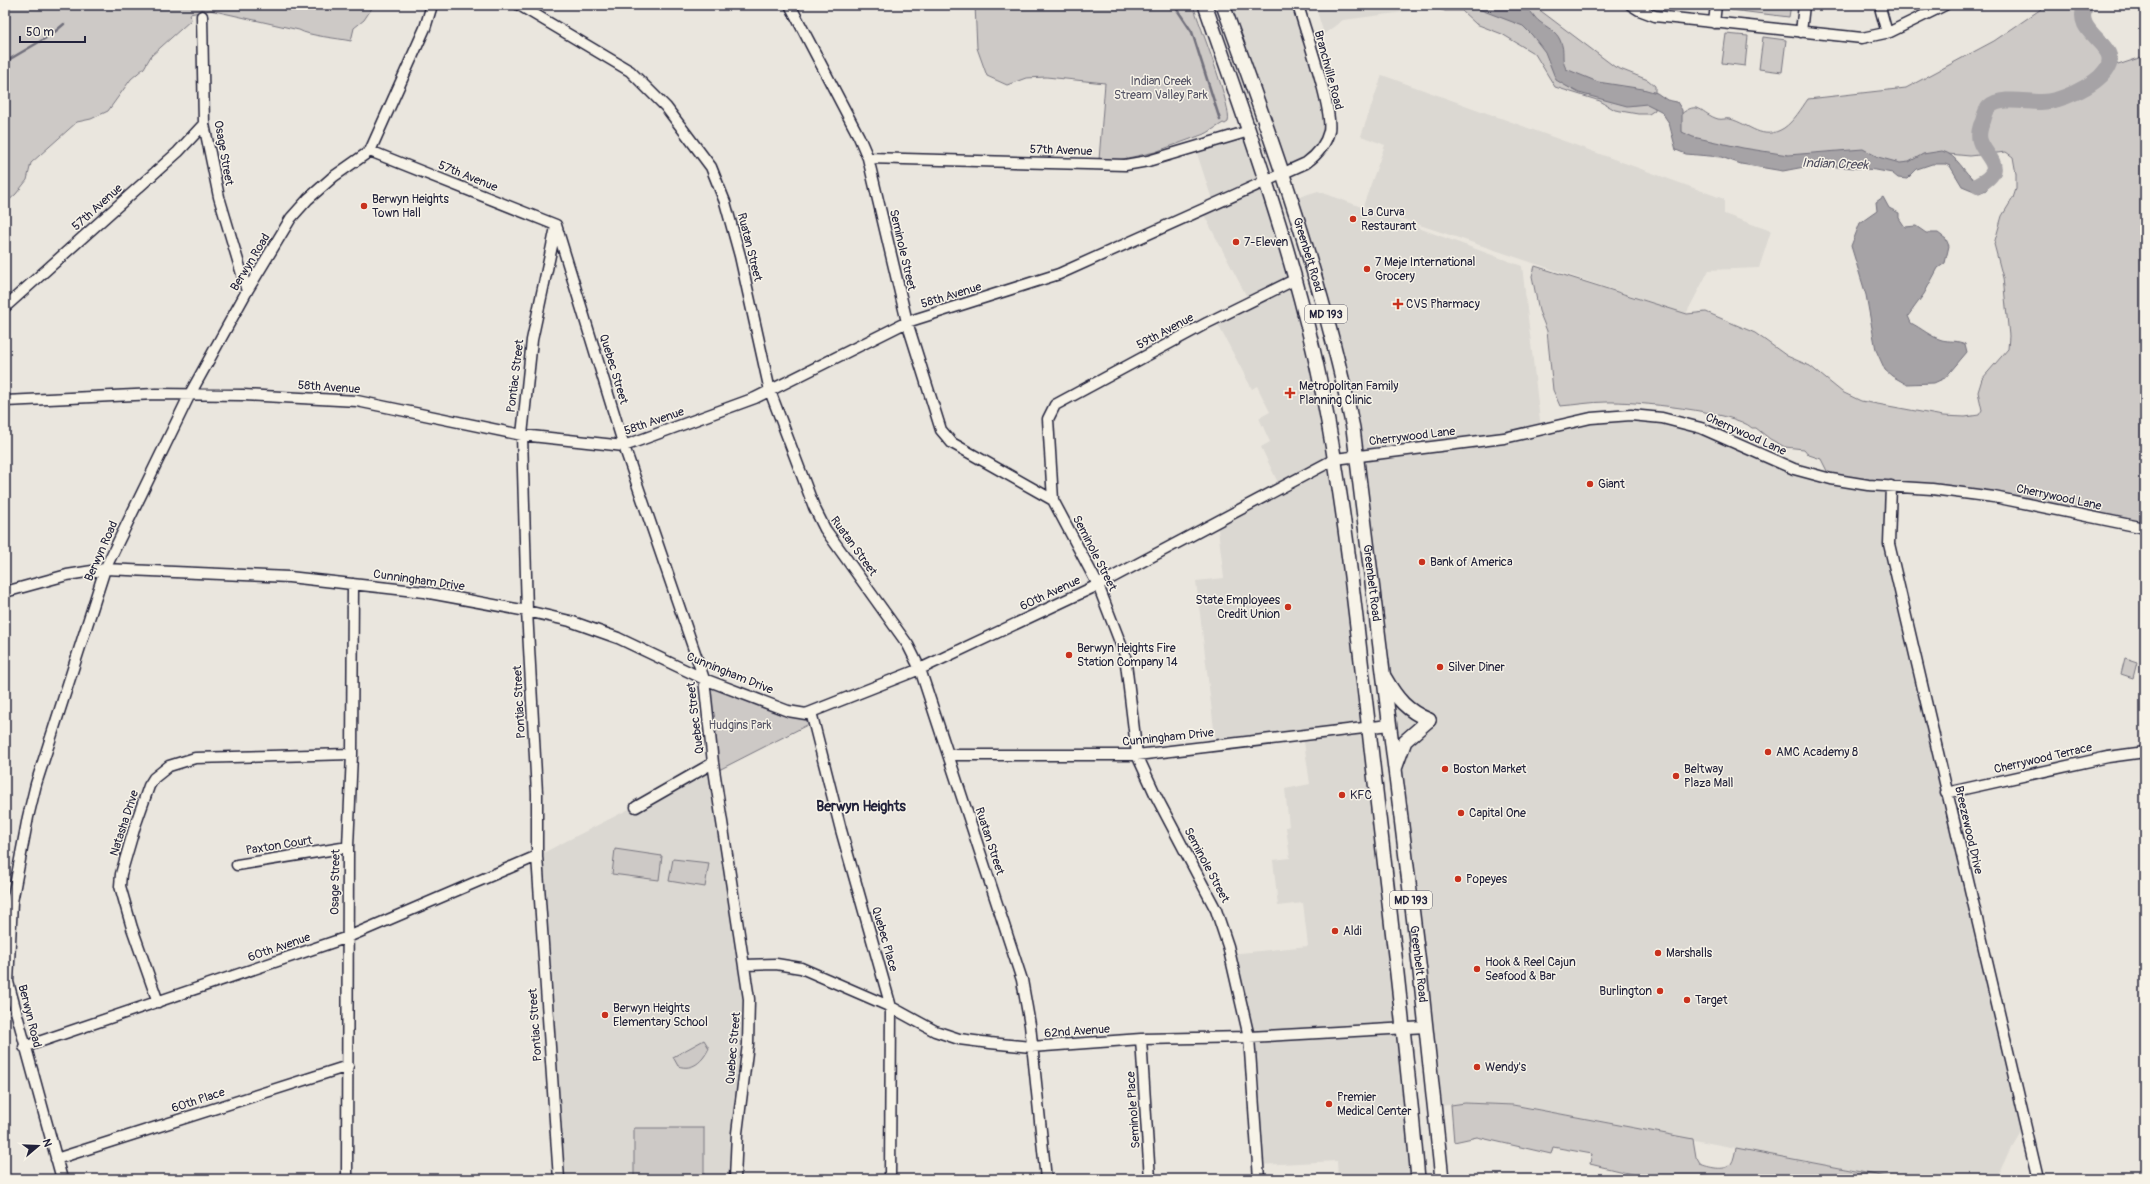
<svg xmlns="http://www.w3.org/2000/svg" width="2150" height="1184" font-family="Pangolin,sans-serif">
  <rect width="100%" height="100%" fill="#eae6de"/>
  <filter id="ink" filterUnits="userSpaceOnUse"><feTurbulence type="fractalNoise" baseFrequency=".025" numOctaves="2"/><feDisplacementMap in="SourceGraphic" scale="8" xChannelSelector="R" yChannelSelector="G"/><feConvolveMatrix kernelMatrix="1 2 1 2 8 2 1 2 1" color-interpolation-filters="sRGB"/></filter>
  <g filter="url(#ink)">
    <!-- built -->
    <path fill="#dbd8d2" d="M1223,5H1298L1328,109L1322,146L1284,174Z
      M1315,5H1434L1435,8L1343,20L1324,34Z
      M1382,75L1724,199V214L1771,231L1759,268L1709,270L1686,314L1363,206L1385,145L1361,136Z
      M1249,131L1266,183L1335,459L1418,1179H1338L1337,1161L1258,1165L1249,1037L1230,954L1308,946L1303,903L1278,906L1273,860L1290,858L1286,827L1289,826L1285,789L1310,784L1303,735L1216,745L1196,581L1224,578L1217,521L1280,487L1261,447L1270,442L1259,418L1270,412L1257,386L1252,389L1215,319L1249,301L1202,211L1214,206L1195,147Z
      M1318,191L1522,266L1541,429L1591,418H1662L1794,469L1891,486L1888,521L2024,1124L2011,1146L1996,1179H1957L1952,1177L1897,1179L1513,1105L1465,1103L1434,1107L1358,456L1292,199Z
      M713,763L749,999L735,1179H559L537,856L643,802Z"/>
    <!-- green -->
    <path fill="#cdc9c6" stroke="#787680" d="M5,5H374L364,20L354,28L351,41C337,38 309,36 299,30L210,10L190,14L191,20L151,56L144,68L131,79L108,111L91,119L77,122L31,163L27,180L16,194L5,204Z
      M975,5C987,5 1006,8 1015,5H1193C1199,24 1233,109 1228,122L1225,124L1223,123L1207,133L1155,152L1114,161L1099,160L1105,83L1046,77L1026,78L1007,85L987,76L977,48Z
      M1434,5H1533L1615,67L1648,80L1655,86V110L1649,114H1638L1615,110L1600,101L1555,87L1535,54L1502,34L1476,24L1462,11H1445L1435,8Z
      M1731,5H1791L1789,17L1731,10Z
      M2047,5H2086C2076,24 2095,34 2105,47C2110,52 2113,59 2118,65L2145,56V528L1994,497L1831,479L1821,459L1809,455L1804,449L1785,447L1770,439L1756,428H1752C1734,411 1633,401 1606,402C1591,402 1575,405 1560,406L1553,390L1547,331L1539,311L1532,276L1535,266L1687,314L1706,312L1755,333L1787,356L1810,366L1842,392L1861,401L1943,416L1965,417L1979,415L1982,410L1978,392L1982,379L2008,349L2009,336L2003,278L1994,244L2002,216L2013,198L2016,189V174L2013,157L2006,152L1970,156L1948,154L1902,167L1817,160L1683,144L1680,115C1699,99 1701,114 1718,119C1722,120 1726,118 1730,119C1750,124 1762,142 1784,128C1794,121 1801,109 1808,99L1906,88L1994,41Z
      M1726,34L1748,36L1745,66L1722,63Z
      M1763,37L1786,40L1782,72L1759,69Z
      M2125,658L2137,662L2133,678L2121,674Z
      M704,679L802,714L813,722L715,772Z
      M615,849L662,856L659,880L612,874Z
      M673,859L709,863L705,887L669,881Z
      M704,1040L709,1048C703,1061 693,1071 678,1066L673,1057Z
      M1465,1103L1513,1105L1693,1139L1696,1157L1700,1164C1708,1167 1725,1172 1731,1164C1734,1160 1735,1152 1736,1148L1897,1179H1652L1590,1164L1592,1154L1553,1147L1551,1154L1477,1137L1454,1142L1451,1105Z
      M634,1128H704V1179H634Z"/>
    <!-- water -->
    <path fill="#a6a3a6" stroke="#716f7b" d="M1468,5C1484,5 1510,1 1524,7C1531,9 1534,18 1540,22C1548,28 1556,31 1560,40C1566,53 1560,57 1566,69L1598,82L1643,89L1657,93L1667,100L1677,102L1682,110V132L1693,137L1743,148L1788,155L1863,149L1878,157L1900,163L1909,162L1923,154L1942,151C1958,155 1963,173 1976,181L1988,168L1997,172L1986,190L1979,193L1962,186L1950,166L1945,164H1932L1917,169L1907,179L1898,178L1892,173L1876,170L1844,167H1804L1783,171L1741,164L1721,157L1686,154L1676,150L1669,123L1661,111L1647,104L1627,106L1579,93L1566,86L1556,80L1545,52L1532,35L1523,26Z
      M1883,197L1889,208L1899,213V218L1905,227L1916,226L1926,233H1938L1946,239L1949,246L1945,263L1938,268L1924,294L1908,316L1911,323C1921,328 1931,337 1942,340C1950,342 1957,340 1965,344L1967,352L1945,378L1934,383L1906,384L1892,376L1885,370L1876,350L1866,295L1851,246L1860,223L1877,211L1876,202Z"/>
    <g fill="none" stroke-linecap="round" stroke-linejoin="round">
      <!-- stream -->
      <path stroke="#716f7b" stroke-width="2.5" d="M1174,5L1192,32L1220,120
        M5,62L51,35L64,24"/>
      <!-- river -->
      <path stroke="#a6a3a6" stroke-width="16" d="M1978,185C2009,168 1986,159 1980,141C1978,135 1980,126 1983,121C1984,117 1986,110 1989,107C2000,96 2026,102 2039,102C2058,103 2095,86 2106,70C2124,45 2070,34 2086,5"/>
      <defs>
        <path id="minor" d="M519,5L630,71L666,107L711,167L725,202L740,256L770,391L814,507L825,529L908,645L920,669L1022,980L1030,1025L1046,1179
          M790,5L859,137L868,158L907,322L941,430L952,443L1053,500L1098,585L1125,655L1137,755L1156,796L1216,910L1228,946L1249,1037L1259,1179
          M1631,5L1639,10L1655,16L1862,38L1890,32L1945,5
          M1882,5L1881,11L1887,33
          M202,16L204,124L219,197L247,291
          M1714,23L1716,5
          M1801,32L1804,5
          M370,151L556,225
          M868,158L1125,165L1148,161L1249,131
          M556,225L624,446L704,679L713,763L749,999L748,1044L737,1133L735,1179
          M556,227L532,340L522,435L527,611L537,793V856L559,1179
          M5,307L178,152L204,124
          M5,401L156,394L243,395L357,401L522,435L624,446L755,398L907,322L1059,274L1306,163C1317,155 1326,144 1329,131C1333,108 1305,31 1298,5
          M1891,486L1889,544L2038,1179
          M1053,500L1048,419L1055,405L1207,323L1296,279
          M5,592L67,575L105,569L289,577L424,592L527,611L570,621L618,638L704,679L788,711L806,714L920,669L1098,585L1335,459L1504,438L1591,418L1631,415L1662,418L1701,428L1794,469L1831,479L1868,485L1932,489L1994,497L2145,528
          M811,712L841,830L891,1007L890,1179
          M948,755H1137L1389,725
          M1946,793L2108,757L2145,752
          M636,807L713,763
          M237,865L348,847
          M745,965L776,964L801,968L891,1007L935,1031L959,1039L990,1043L1031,1047L1141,1039L1249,1037L1426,1027
          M158,1002L132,928L120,886L121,874L135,826L149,786L154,778L169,766L195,758L352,754
          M1141,1039L1150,1179
          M24,1047L348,937L537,856
          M56,1159L348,1066
          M62,1179L8,982L12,902L28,817L36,784L105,569L190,394L247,291L291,218L308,199L333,177L370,151L425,28L432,5
          M347,1179L348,847L352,754L353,584"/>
        <g id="major">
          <path d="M1205,5C1245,119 1286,232 1313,349C1342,474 1354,603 1369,730C1386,880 1405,1029 1418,1179"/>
          <path id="s1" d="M1223,5C1274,145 1323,282 1353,428L1420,972L1442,1179"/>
          <path d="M1385,678C1397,699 1407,711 1429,720"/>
          <path d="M1396,766L1405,741L1429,720"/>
        </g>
      </defs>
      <!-- minor casing -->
      <use href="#minor" stroke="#22223b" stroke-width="13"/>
      <!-- major casing -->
      <use href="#major" stroke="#22223b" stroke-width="16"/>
      <!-- minor -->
      <use href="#minor" stroke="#f7f3e8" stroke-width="10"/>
      <!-- major -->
      <use href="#major" stroke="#f7f3e8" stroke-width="13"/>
    </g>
  </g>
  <!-- markers -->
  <g fill="#c8321e" stroke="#f7f3e8" stroke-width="1.5">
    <circle cx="364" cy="206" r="4"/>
    <circle cx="1353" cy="219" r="4"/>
    <circle cx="1236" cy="242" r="4"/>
    <circle cx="1367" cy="269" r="4"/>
    <path d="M1396 298h4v4h4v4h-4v4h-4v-4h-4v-4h4z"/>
    <path d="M1288 387h4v4h4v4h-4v4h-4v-4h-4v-4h4z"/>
    <circle cx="1590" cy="484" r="4"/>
    <circle cx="1422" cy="562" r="4"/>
    <circle cx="1288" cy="607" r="4"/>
    <circle cx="1069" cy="655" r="4"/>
    <circle cx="1440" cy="667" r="4"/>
    <circle cx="1768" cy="752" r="4"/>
    <circle cx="1445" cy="769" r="4"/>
    <circle cx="1676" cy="776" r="4"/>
    <circle cx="1342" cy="795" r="4"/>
    <circle cx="1461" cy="813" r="4"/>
    <circle cx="1458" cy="879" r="4"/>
    <circle cx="1335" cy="931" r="4"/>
    <circle cx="1658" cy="953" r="4"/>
    <circle cx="1477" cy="969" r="4"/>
    <circle cx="1660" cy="991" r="4"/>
    <circle cx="1687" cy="1000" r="4"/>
    <circle cx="605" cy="1015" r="4"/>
    <circle cx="1477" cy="1067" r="4"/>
    <circle cx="1329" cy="1104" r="4"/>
  </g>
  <g text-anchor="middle" stroke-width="3" stroke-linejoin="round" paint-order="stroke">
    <!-- shield labels -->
    <g fill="#f7f3e8" stroke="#62616f" stroke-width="1">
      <rect x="1305" y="305" width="42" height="18" rx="3"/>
      <rect x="1390" y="891" width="42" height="18" rx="3"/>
    </g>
    <g font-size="11" font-weight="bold" fill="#22223b">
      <text x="1326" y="318">MD 193</text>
      <text x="1411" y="904">MD 193</text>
    </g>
    <!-- street labels -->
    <g font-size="12" fill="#22223b" stroke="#f7f3e8">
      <text transform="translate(1329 70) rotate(75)" y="4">Branchville Road</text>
      <text transform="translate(1061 150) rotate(2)" y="4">57th Avenue</text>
      <text transform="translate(224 153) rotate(80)" y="4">Osage Street</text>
      <text transform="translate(468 176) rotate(22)" y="4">57th Avenue</text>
      <text transform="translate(97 207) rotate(-42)" y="4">57th Avenue</text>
      <text transform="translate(750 247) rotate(76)" y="4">Ruatan Street</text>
      <text transform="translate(903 250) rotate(77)" y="4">Seminole Street</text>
      <text dy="4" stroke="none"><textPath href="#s1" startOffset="264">Greenbelt Road</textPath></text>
      <text transform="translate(250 262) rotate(-59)" y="4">Berwyn Road</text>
      <text transform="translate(951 295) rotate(-17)" y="4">58th Avenue</text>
      <text transform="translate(1165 331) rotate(-28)" y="4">59th Avenue</text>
      <text transform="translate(614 369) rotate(73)" y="4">Quebec Street</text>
      <text transform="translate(515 376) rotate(-83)" y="4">Pontiac Street</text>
      <text transform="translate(329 387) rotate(4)" y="4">58th Avenue</text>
      <text transform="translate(654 421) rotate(-19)" y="4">58th Avenue</text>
      <text transform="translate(1746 434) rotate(24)" y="4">Cherrywood Lane</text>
      <text transform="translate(1412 436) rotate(-7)" y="4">Cherrywood Lane</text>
      <text transform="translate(2059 497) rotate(12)" y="4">Cherrywood Lane</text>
      <text transform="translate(854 546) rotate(54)" y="4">Ruatan Street</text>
      <text transform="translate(101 551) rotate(-66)" y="4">Berwyn Road</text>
      <text transform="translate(1095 553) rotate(63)" y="4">Seminole Street</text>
      <text transform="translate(419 580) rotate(8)" y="4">Cunningham Drive</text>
      <text dy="4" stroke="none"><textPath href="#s1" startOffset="599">Greenbelt Road</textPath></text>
      <text transform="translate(1050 593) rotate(-25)" y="4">60th Avenue</text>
      <text transform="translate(730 673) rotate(22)" y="4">Cunningham Drive</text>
      <text transform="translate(519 702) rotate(-93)" y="4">Pontiac Street</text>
      <text transform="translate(695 718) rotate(-97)" y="4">Quebec Street</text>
      <text transform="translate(1168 737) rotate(-6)" y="4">Cunningham Drive</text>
      <text transform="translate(2043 758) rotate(-13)" y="4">Cherrywood Terrace</text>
      <text transform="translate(124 823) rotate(-72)" y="4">Natasha Drive</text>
      <text transform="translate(1969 830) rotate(77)" y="4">Breezewood Drive</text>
      <text transform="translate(990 841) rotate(72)" y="4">Ruatan Street</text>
      <text transform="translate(279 845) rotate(-9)" y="4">Paxton Court</text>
      <text transform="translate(1207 865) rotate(62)" y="4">Seminole Street</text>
      <text transform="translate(335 882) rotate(-89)" y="4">Osage Street</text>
      <text transform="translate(885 939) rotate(74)" y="4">Quebec Place</text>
      <text transform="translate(279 947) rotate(-19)" y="4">60th Avenue</text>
      <text dy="4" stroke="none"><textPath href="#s1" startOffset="983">Greenbelt Road</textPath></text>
      <text transform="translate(30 1016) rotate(76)" y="4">Berwyn Road</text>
      <text transform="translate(535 1025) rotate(-94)" y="4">Pontiac Street</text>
      <text transform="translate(1077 1031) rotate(-4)" y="4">62nd Avenue</text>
      <text transform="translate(733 1048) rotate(-85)" y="4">Quebec Street</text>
      <text transform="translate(198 1100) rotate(-18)" y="4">60th Place</text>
      <text transform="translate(1133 1110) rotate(-94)" y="4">Seminole Place</text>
    </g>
    <!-- park labels -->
    <g font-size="12" fill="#555465" stroke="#f7f3e8">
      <text x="1161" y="85">Indian Creek<tspan x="1161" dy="14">Stream Valley Park</tspan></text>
      <text x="740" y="729">Hudgins Park</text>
    </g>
    <!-- poi labels -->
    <g font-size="12" fill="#22223b" stroke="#f7f3e8" text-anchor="start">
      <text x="372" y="203">Berwyn Heights<tspan x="372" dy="14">Town Hall</tspan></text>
      <text x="1361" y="216">La Curva<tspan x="1361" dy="14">Restaurant</tspan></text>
      <text x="1244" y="246">7-Eleven</text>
      <text x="1375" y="266">7 Meje International<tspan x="1375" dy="14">Grocery</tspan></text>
      <text x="1406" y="308">CVS Pharmacy</text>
      <text x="1299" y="390">Metropolitan Family<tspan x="1299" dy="14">Planning Clinic</tspan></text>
      <text x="1598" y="488">Giant</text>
      <text x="1430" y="566">Bank of America</text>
      <text x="1280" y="604" text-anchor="end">State Employees<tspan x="1280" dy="14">Credit Union</tspan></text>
      <text x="1077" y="652">Berwyn Heights Fire<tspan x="1077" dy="14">Station Company 14</tspan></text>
      <text x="1448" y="671">Silver Diner</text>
      <text x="1776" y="756">AMC Academy 8</text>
      <text x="1453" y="773">Boston Market</text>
      <text x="1684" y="773">Beltway<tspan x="1684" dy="14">Plaza Mall</tspan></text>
      <text x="1350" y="799">KFC</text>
      <text x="1469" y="817">Capital One</text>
      <text x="1466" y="883">Popeyes</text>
      <text x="1343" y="935">Aldi</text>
      <text x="1666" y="957">Marshalls</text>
      <text x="1485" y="966">Hook &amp; Reel Cajun<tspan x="1485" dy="14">Seafood &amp; Bar</tspan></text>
      <text x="1652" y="995" text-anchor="end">Burlington</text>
      <text x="1695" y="1004">Target</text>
      <text x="613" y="1012">Berwyn Heights<tspan x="613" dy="14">Elementary School</tspan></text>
      <text x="1485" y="1071">Wendy's</text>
      <text x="1337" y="1101">Premier<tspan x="1337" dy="14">Medical Center</tspan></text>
    </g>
    <!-- water labels -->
    <g font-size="13" font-style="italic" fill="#504f60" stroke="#f7f3e8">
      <text transform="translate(1835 163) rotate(2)" y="5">Indian Creek</text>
    </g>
    <!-- quarter labels -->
    <g font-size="14" font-weight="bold" fill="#22223b" stroke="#f7f3e8">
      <text x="861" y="811">Berwyn Heights</text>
    </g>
  </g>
  <!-- margin -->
  <rect width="2150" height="1184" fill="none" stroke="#f7f3e8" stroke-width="20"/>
  <rect x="10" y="10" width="2130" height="1164" fill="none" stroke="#22223b" stroke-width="1.5" filter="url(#ink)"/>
  <!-- north arrow -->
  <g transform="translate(38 1146) rotate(71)" stroke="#f7f3e8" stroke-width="3" paint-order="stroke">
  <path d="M0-3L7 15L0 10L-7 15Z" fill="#22223b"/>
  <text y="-6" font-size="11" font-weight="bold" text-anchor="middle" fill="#22223b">N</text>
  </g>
  <!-- scale -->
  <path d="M20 36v6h65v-6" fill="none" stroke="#22223b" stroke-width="2"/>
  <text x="26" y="36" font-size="12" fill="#22223b" stroke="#f7f3e8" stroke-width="3" paint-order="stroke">50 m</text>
</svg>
